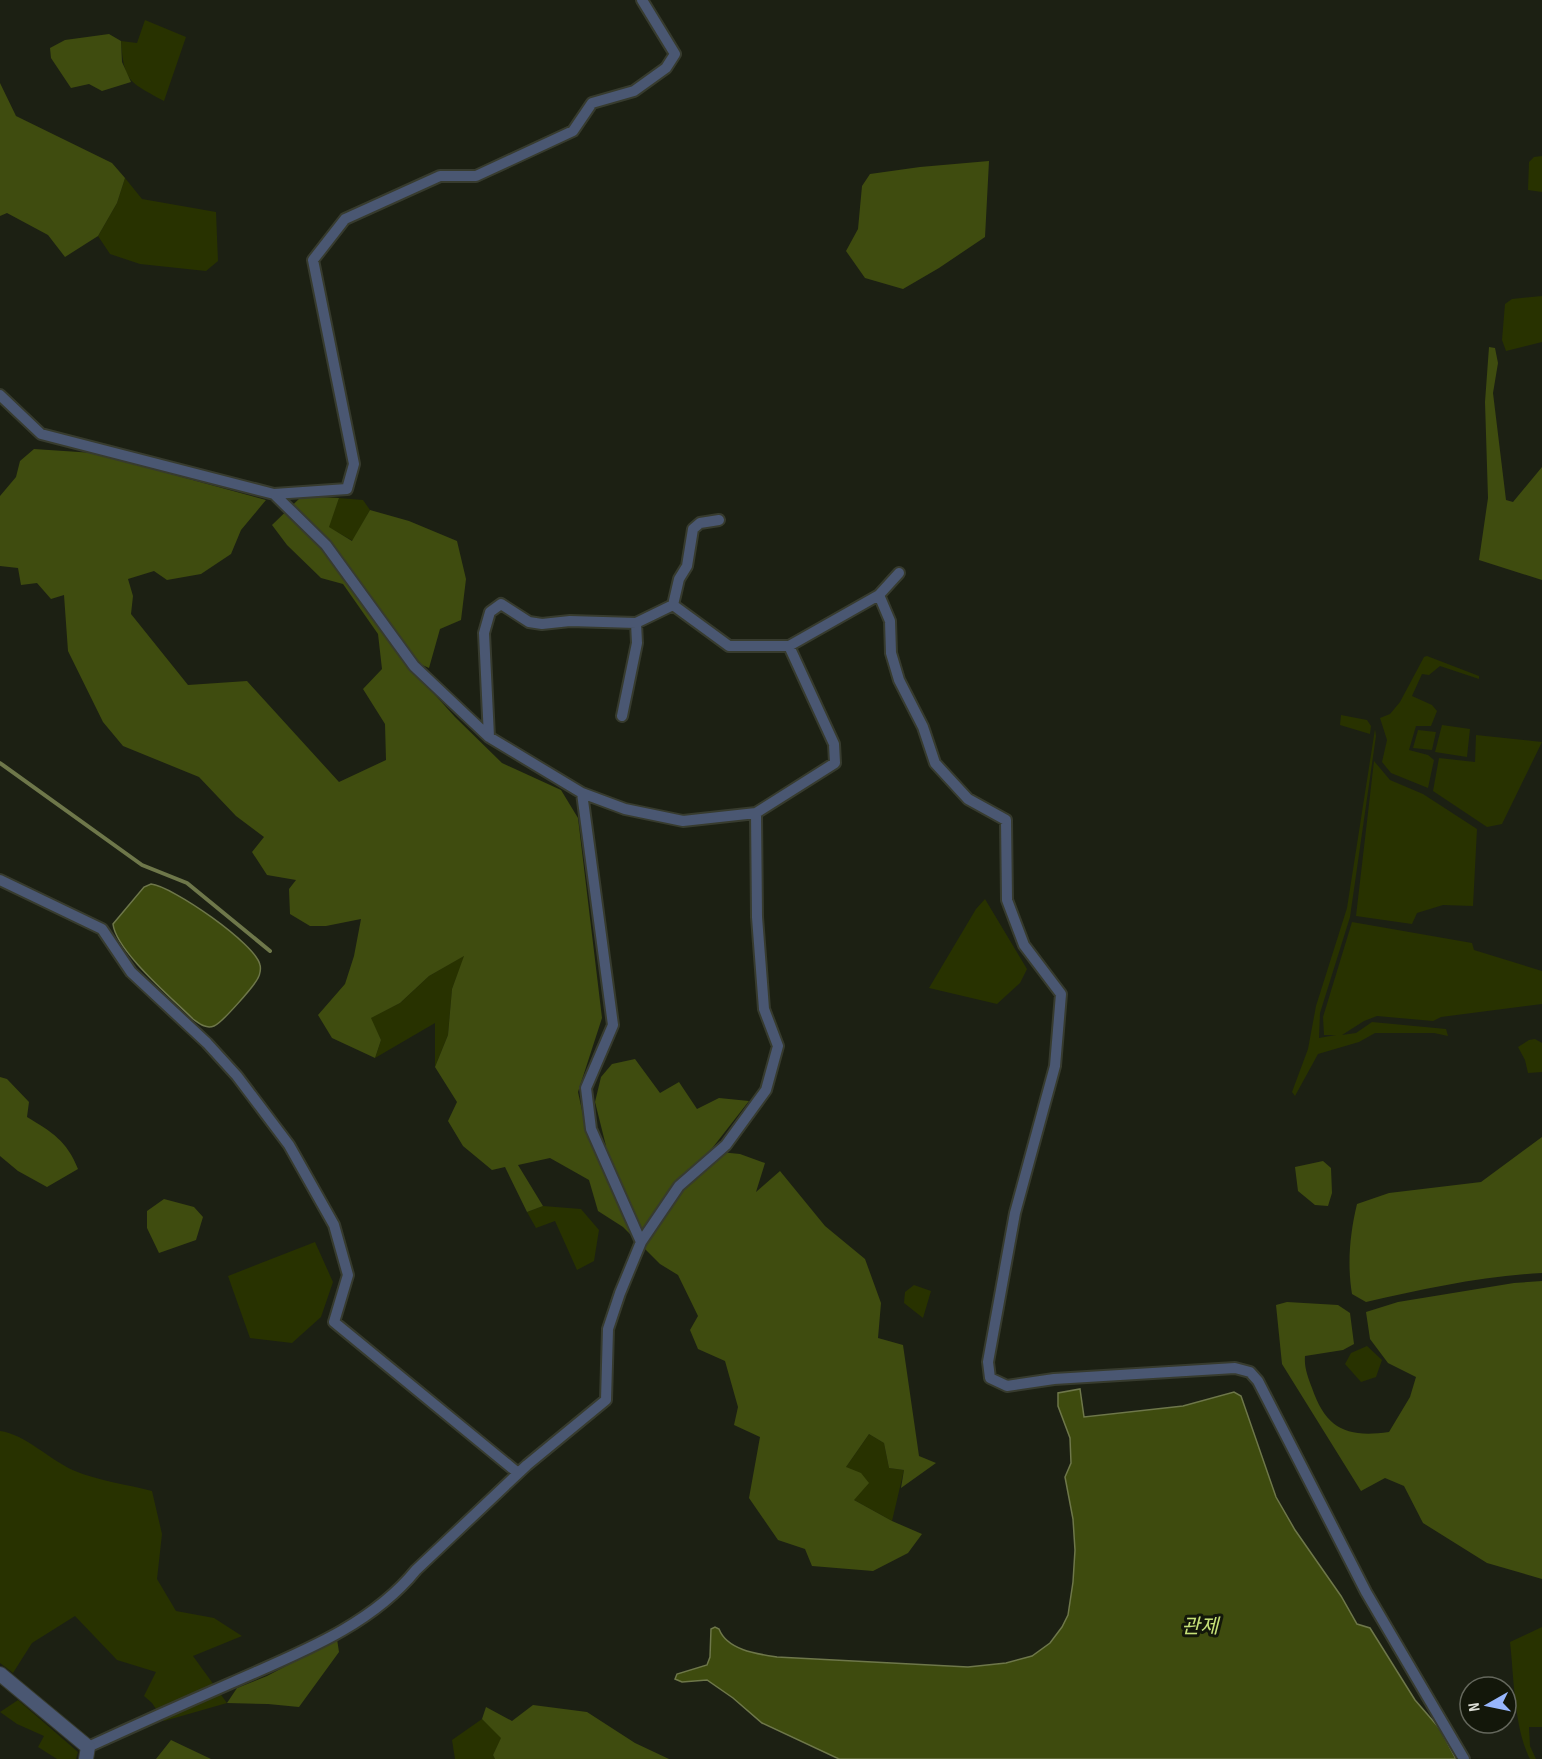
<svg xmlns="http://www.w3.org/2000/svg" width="1542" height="1759" font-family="'Sofia Sans Condensed','Noto Sans KR',sans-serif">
  <rect width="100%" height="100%" fill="#1c2013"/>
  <!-- green -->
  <path fill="#283200" d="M145,20L186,37L164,101C130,82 124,83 121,41L137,43Z
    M1542,156V192L1528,190L1529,162L1534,157Z
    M125,178L142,199L216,212L218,261L206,271L140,264L110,254L98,236L117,203Z
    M1542,296V342L1506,351L1502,340L1505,304L1512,299Z
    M339,498L363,500L370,510L353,541L328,527Z
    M1427,656L1479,676V679L1440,666L1429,675L1422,674L1412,696L1432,705L1437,711L1431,726H1416L1409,750L1428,755L1434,760L1428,788L1391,773L1382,762L1387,740L1380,718L1390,714L1400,702L1424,657Z
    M1341,715L1367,720L1371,726L1370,734L1340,725Z
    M1442,725L1470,729L1467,757L1435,752Z
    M1375,729L1376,736L1350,917L1320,1013L1319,1038L1336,1035H1324L1323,1017L1352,922L1472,943L1474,950L1542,971V1004L1441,1017L1433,1021L1377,1016L1364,1021L1342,1035L1356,1033L1372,1022L1446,1029L1448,1036L1434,1033H1375L1359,1042L1318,1054L1295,1096L1292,1092L1308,1049L1316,1006L1347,908Z
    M1418,730L1436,732L1432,750L1413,748Z
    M1476,735L1542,742L1502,824L1487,827L1433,791L1439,758L1475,762Z
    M1374,761L1390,780L1423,794L1477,829L1473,906L1443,905L1417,913L1412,924L1356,916Z
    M985,899L1027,969L1020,983L997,1004L929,988L976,909Z
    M465,955L452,989L448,1035L435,1067V1023L375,1058L381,1040L370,1018L400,1003L429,976Z
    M1535,1039L1542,1043V1072L1528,1073L1525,1060L1518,1047L1529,1040Z
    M543,1206L581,1209L599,1230L594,1261L577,1270L555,1221L536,1228L527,1212Z
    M315,1242L333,1282L321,1317L292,1343L250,1338L228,1276Z
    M914,1285L931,1291L923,1318L904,1303L905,1292Z
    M1367,1346L1382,1360L1376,1377L1361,1382L1345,1364L1351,1353Z
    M0,1431C25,1434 51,1461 75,1471C96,1480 129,1485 152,1491L162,1534L157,1579L176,1611L214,1618L242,1636L193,1656L227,1703L164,1721L152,1703L144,1696L156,1672L117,1660L75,1616L32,1643L13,1673L0,1663Z
    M869,1434L884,1443L889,1468L904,1470L892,1521L854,1500L846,1467Z
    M1542,1627V1727H1529L1530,1746L1536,1759H1530C1514,1728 1514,1677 1510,1642Z
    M18,1700L78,1752L76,1759H57L38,1747L44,1736L17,1724L0,1712Z
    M482,1719L502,1737L493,1755L495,1759H455L452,1740Z"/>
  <!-- forest -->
  <path fill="#3f4c0f" d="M109,34L121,41L122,62L131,82L102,91L89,84L71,88L51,58L50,48L65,40Z
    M0,83L16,116L112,163L125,178L117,203L98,236L65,257L48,235L7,213L0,216Z
    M989,161L985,237L939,268L903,289L865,278L846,251L858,229L862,186L870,174L920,167Z
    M1489,347L1495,348L1498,363L1493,393L1506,500L1513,502L1542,467V580L1479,560L1488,498L1485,402Z
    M34,449L94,453L266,500L241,530L231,554L201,574L167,580L154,571L128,579L133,596L131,614L188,685L247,681L339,782L386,760L385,724L363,689L382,669L378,634L343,584L321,578L287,545L272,525L302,496L339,498L329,527L352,541L370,510L409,521L457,541L466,579L461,620L440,629L429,668L399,655L455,717L502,763L561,790L578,818L602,1018L578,1092L588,1138L601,1161L606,1146L595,1102L601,1077L612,1064L635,1059L660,1093L679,1082L697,1109L719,1098L749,1101L710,1151L740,1154L765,1163L756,1192L780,1171L825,1226L865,1259L881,1303L878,1338L903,1345L919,1456L936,1463L901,1488L904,1470L889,1468L884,1443L869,1434L846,1467L861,1473L869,1483L854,1500L892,1521L922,1534L908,1553L873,1571L812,1566L805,1549L778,1540L749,1498L760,1437L734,1425L738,1407L725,1361L698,1349L690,1330L698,1316L678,1275L660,1264L623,1227L598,1211L589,1180L550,1158L518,1165L543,1206L527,1212L505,1167L492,1170L463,1146L448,1121L457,1102L435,1067L448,1035L452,989L464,956L429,976L400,1003L371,1018L381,1040L375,1058L332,1038L318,1015L345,984L354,956L361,919L326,926H310L290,914L289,889L296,880L267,875L252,852L264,837L236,816L199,777L123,746L103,722L68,651L64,595L51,599L37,583L21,585L18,568L0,566V496L16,477L20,461Z
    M0,1077L7,1079L29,1102L27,1117C52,1132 67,1141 78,1169L47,1187L18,1171L0,1156Z
    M1542,1137V1273C1483,1276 1423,1289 1366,1302L1352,1294C1347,1264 1350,1233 1357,1204L1389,1193L1481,1182Z
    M1323,1161L1331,1168L1332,1193L1328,1206L1315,1205L1298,1191L1295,1167Z
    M164,1199L194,1207L203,1217L196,1240L159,1253L147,1228V1211Z
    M1542,1281V1579L1487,1563L1423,1523L1404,1486L1385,1478L1361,1491L1282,1364L1276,1305L1287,1302L1338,1305L1350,1313L1354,1344L1343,1350L1305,1356C1304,1368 1308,1377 1312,1388C1326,1429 1347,1438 1389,1432L1410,1397L1416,1377L1388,1363L1370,1339L1366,1312L1398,1302L1514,1283Z
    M337,1639L339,1652L299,1707L268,1704L227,1703L237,1688L267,1676Z
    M533,1705L587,1712L635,1743L669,1759H495L493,1755L501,1738L482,1719L486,1707L512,1721Z
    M171,1740L211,1759H156Z"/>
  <!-- water -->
  <path fill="#3e4b0e" stroke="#6e774a" stroke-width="1.5" d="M151,884C172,886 256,944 260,965C261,968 260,975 258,978C254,986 222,1023 214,1026C206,1029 200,1024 193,1019C173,999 116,951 113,924L144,887Z
    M1080,1389L1084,1417L1183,1406L1234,1392L1241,1396L1276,1497L1295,1530L1341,1596L1357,1624L1370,1628L1415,1700L1440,1729L1456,1759H839L762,1723L733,1698L707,1680L682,1682L675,1679L677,1674L707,1665L710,1657L711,1629L715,1627L719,1629C727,1650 757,1654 777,1657L968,1667L1006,1663L1032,1656L1050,1643L1062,1627L1068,1615L1073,1582L1075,1550L1073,1519L1065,1477L1071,1463L1070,1438L1058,1406V1393Z"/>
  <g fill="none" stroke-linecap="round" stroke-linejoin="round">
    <!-- stream -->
    <path stroke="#6e774a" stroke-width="4" d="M0,763L142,865L187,883L270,951"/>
    <defs>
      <path id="minor" d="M0,395L41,434L274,494
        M879,595L890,621L891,653L899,680L923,727L935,763L968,799L1006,820L1007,900L1024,945L1061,994L1055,1066L1015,1213L988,1362L990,1378L1007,1386L1054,1379L1235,1368L1250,1372L1258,1381L1366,1592L1464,1759
        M673,605L679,579L687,566L693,529L700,523L719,520
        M622,716L637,643L636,623
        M489,737L484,633L490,612L501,604L529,622L542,624L570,621L636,623L673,605L729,646H789L879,595L899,573
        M582,793L625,809L683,821L756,813
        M0,880L102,929L131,972L207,1043L237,1076L289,1145L334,1225L348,1275L334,1322L518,1473
        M641,1242L679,1186L726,1145L766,1090L778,1046L764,1009L757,917L756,813L835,763L834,744L789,646
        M88,1747C136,1725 183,1704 231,1683C296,1654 370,1627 416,1570L527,1465L606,1400L608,1329L620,1293L641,1242L591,1129L586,1088L613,1025L582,793L489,737L414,666L326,545L274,494L347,489L354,464L313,260L345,219L440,176H476L573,131L592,103L634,91L666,68L675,54L642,0"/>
      <path id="tertiary" d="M0,1674L88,1747L86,1759"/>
    </defs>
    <!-- minor casing -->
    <use href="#minor" stroke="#373b2e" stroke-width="14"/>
    <!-- tertiary casing -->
    <use href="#tertiary" stroke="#373b2e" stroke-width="16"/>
    <!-- minor -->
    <use href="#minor" stroke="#4a5772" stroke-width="10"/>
    <!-- tertiary -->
    <use href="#tertiary" stroke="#4a5772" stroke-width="14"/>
  </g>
  <g text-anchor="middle" stroke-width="6" stroke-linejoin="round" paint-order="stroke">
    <!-- water labels -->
    <g font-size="20" font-style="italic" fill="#c6e178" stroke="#13170a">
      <text x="1200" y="1633">관제</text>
    </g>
  </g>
  <!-- north arrow -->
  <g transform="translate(1488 1705) rotate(261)"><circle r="28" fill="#13170a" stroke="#64675c" stroke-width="1.5"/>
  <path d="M0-4.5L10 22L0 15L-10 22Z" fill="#97b6fd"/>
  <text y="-9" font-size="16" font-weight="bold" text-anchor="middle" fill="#dddfd7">N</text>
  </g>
</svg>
